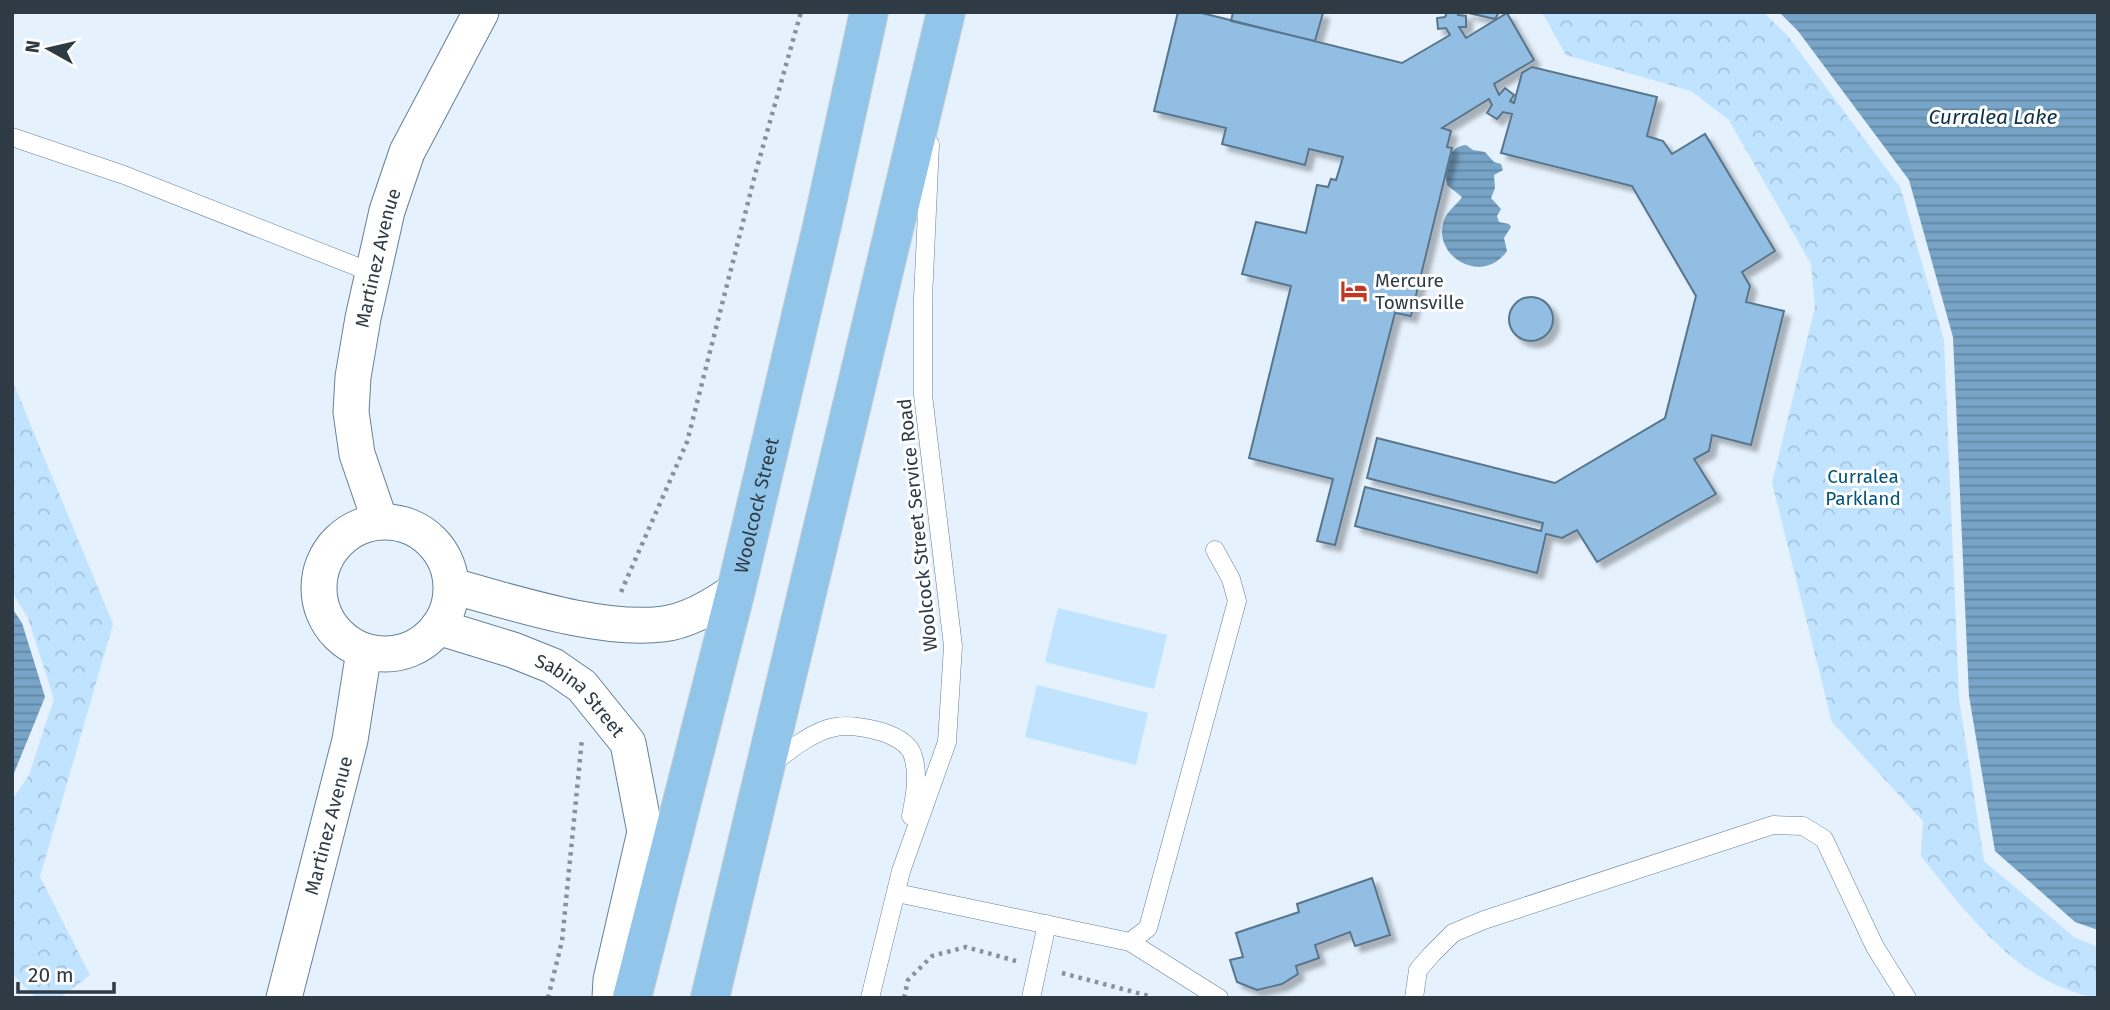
<svg xmlns="http://www.w3.org/2000/svg" width="2110" height="1010" font-family="'Fira Sans',sans-serif">
  <defs>
    <pattern id="forest-crowns" width="20" height="18" patternUnits="userSpaceOnUse" patternTransform="scale(1.75)"><rect width="20" height="18" fill="#c0e3ff"/><path d="M2 6a3 3 0 1 1 6 0M12 15a3 3 0 1 1 6 0" fill="none" stroke="#a5c4dc"/></pattern>
    <pattern id="water-rules" width="6" height="5" patternUnits="userSpaceOnUse" patternTransform="scale(1.75)"><rect width="6" height="5" fill="#77a4c7"/><path d="M0 2.5h6" fill="none" stroke="#6287a3"/></pattern>
    <filter id="shadow"><feDropShadow dx="6" dy="6" stdDeviation="2" flood-color="#0004"/></filter>
  </defs>
  <rect width="100%" height="100%" fill="#e5f1fc"/>
  <!-- grass -->
  <path fill="#c0e3ff" d="M1058,608L1167,635L1154,689L1045,662Z
    M1037,685L1148,713L1136,765L1025,737Z"/>
  <!-- forest -->
  <path fill="url(#forest-crowns)" d="M1542,12H1763L1787,35L1900,187L1944,340L1959,699L1984,861L2074,937L2098,947V998C2019,985 1967,914 1921,856L1923,821L1832,722L1772,483L1815,307L1811,264L1729,120L1691,91L1566,55Z
    M12,380L113,624L40,877L90,975L60,998H37L12,974V800L29,775L54,699L28,618L12,592Z"/>
  <!-- water -->
  <path fill="url(#water-rules)" d="M1779,12H2098V930L2075,922L1995,851L1969,696L1953,337L1909,180L1798,31Z
    M1466,145L1473,150L1485,152L1494,162L1501,164L1503,170L1494,175L1495,188L1491,198L1501,209L1497,216L1499,222L1509,224L1511,227L1504,238L1507,251C1482,287 1429,255 1445,218C1449,209 1458,204 1462,197L1447,185C1444,168 1446,147 1466,145Z
    M12,608L22,623L45,697L12,778Z"/>
  <!-- building -->
  <path fill="#91bee2" stroke="#59758c" stroke-width="2" filter="url(#shadow)" d="M1178,12H1198L1402,63L1450,35L1446,28L1438,29L1437,18L1445,17L1447,12H1459L1458,15L1466,16V27H1459L1466,38L1507,13L1534,60L1494,84L1499,95L1505,88L1514,95L1510,101L1514,103L1522,73L1532,67L1657,97L1647,136L1663,141L1672,154L1705,134L1775,251L1742,272L1750,286L1746,302L1784,311L1751,445L1712,435L1709,451L1694,459L1716,494L1597,562L1577,530L1562,538L1546,534L1537,573L1355,526L1365,487L1541,531L1543,523L1367,478L1377,438L1555,483L1665,418L1696,296L1632,186L1501,153L1512,114L1503,112L1497,119L1487,113L1492,105L1489,99L1442,128L1451,131L1447,147L1452,148L1411,316L1395,313L1335,545L1317,541L1333,479L1249,458L1291,286L1242,274L1256,222L1306,233L1317,185L1328,187L1331,179L1336,180L1343,157L1309,149L1305,165L1222,144L1226,128L1154,111Z
    M1233,12H1319L1323,13L1315,41L1231,21Z
    M1464,12H1499L1495,19Z
    M1509 319a22 22 0 1 1 44 0a22 22 0 1 1-44 0Z
    M1372,878L1390,935L1355,946L1350,932L1315,945L1319,958L1296,966L1298,974L1282,984L1257,990L1237,982L1230,960L1243,957L1236,933L1299,912L1297,904Z"/>
  <g fill="none" stroke-linecap="round" stroke-linejoin="round">
    <defs>
      <path id="service" d="M12,137L124,175L373,273
        M771,765C788,751 814,730 836,727C857,723 907,733 913,756C919,776 915,796 911,816
        M897,893L1130,942L1148,928L1237,601L1231,579L1215,550
        M1130,942L1219,998
        M870,998L901,871L947,742L953,646L923,395V299L930,144
        M1031,998L1047,924
        M1414,998L1418,970L1432,954L1453,933L1484,920L1773,825L1803,826L1824,839L1875,947L1907,998"/>
      <g id="minor">
        <path id="s1" d="M380,521L357,454L351,412L353,377L363,318L387,211L407,152L481,12"/>
        <circle cx="385" cy="588" r="66"/>
        <path d="M452,586C512,602 601,632 663,624C689,621 715,605 736,590"/>
        <path id="s2" d="M438,627L513,650L553,666L582,686L628,743L645,832L611,980L610,998"/>
        <path id="s3" d="M284,998L350,740L364,651"/>
      </g>
      <g id="primary">
        <path id="s4" d="M632,998L736,590L822,226L869,12"/>
        <path d="M710,998L946,12"/>
      </g>
    </defs>
    <!-- service casing -->
    <use href="#service" stroke="#648197" stroke-width="19"/>
    <!-- minor casing -->
    <use href="#minor" stroke="#648197" stroke-width="37"/>
    <!-- primary casing -->
    <use href="#primary" stroke="#cdd0d2" stroke-width="40"/>
    <!-- path -->
    <path stroke="#85919b" stroke-width="4.5" stroke-dasharray="3.5 5" stroke-linecap="butt" d="M621,592L687,442L756,171L801,12
      M1062,973L1149,996
      M548,998L562,941L582,739
      M904,998L908,980L932,956L966,947L1016,961"/>
    <!-- service -->
    <use href="#service" stroke="#fff" stroke-width="18"/>
    <!-- minor -->
    <use href="#minor" stroke="#fff" stroke-width="35"/>
    <!-- primary -->
    <use href="#primary" stroke="#91c5ea" stroke-width="38"/>
  </g>
  <!-- icons -->
  <defs>
    <symbol id="hotel-bare" viewBox="-9 -9 18 18"><path d="M-6-4.5h1.5V1H6V5H4.5V3h-9V5H-6ZM-4 0a1.8 1.8 0 1 1 3.6 0ZM.5 0V-2.5h3Q6-2.5 6 0Z" fill="#c33820" stroke="#fff" stroke-width="2.5" paint-order="stroke"/></symbol>
  </defs>
  <g fill-rule="evenodd">
    <use href="#hotel-bare" x="1335" y="272" width="38" height="38"/>
  </g>
  <g text-anchor="middle" stroke-width="6" stroke-linejoin="round" paint-order="stroke">
    <!-- street labels -->
    <g font-size="19" fill="#2e3a44" stroke="#fff">
      <text dy="7" stroke="none"><textPath href="#s1" startOffset="270">Martinez Avenue</textPath></text>
      <text dy="7" stroke="none"><textPath href="#s4" startOffset="508">Woolcock Street</textPath></text>
      <text transform="translate(917 525) rotate(-96)" y="7">Woolcock Street Service Road</text>
      <text dy="7" stroke="none"><textPath href="#s2" startOffset="161">Sabina Street</textPath></text>
      <text dy="7" stroke="none"><textPath href="#s3" startOffset="178">Martinez Avenue</textPath></text>
    </g>
    <!-- poi labels -->
    <g font-size="19" fill="#2e3a44" stroke="#fff" text-anchor="start">
      <text x="1375" y="287">Mercure<tspan x="1375" dy="22">Townsville</tspan></text>
    </g>
    <!-- park labels -->
    <g font-size="19" fill="#00527f" stroke="#fff">
      <text x="1863" y="483">Curralea<tspan x="1863" dy="22">Parkland</tspan></text>
    </g>
    <!-- water labels -->
    <g font-size="21" font-style="italic" fill="#0c3149" stroke="#fff">
      <text x="1993" y="124">Curralea Lake</text>
    </g>
  </g>
  <!-- border -->
  <rect width="2110" height="1010" fill="none" stroke="#2e3a44" stroke-width="28"/>
  <!-- north arrow -->
  <g transform="translate(49 49) rotate(278)" stroke="#ffffff" stroke-width="5" paint-order="stroke">
  <path d="M0-5L12 26L0 18L-12 26Z" fill="#2e3a44"/>
  <text y="-10" font-size="19" font-weight="bold" text-anchor="middle" fill="#2e3a44">N</text>
  </g>
  <!-- scale -->
  <path d="M18 982v10h96v-10" fill="none" stroke="#2e3a44" stroke-width="3.5"/>
  <text x="28" y="982" font-size="21" fill="#2e3a44" stroke="#ffffff" stroke-width="5" paint-order="stroke">20 m</text>
</svg>
